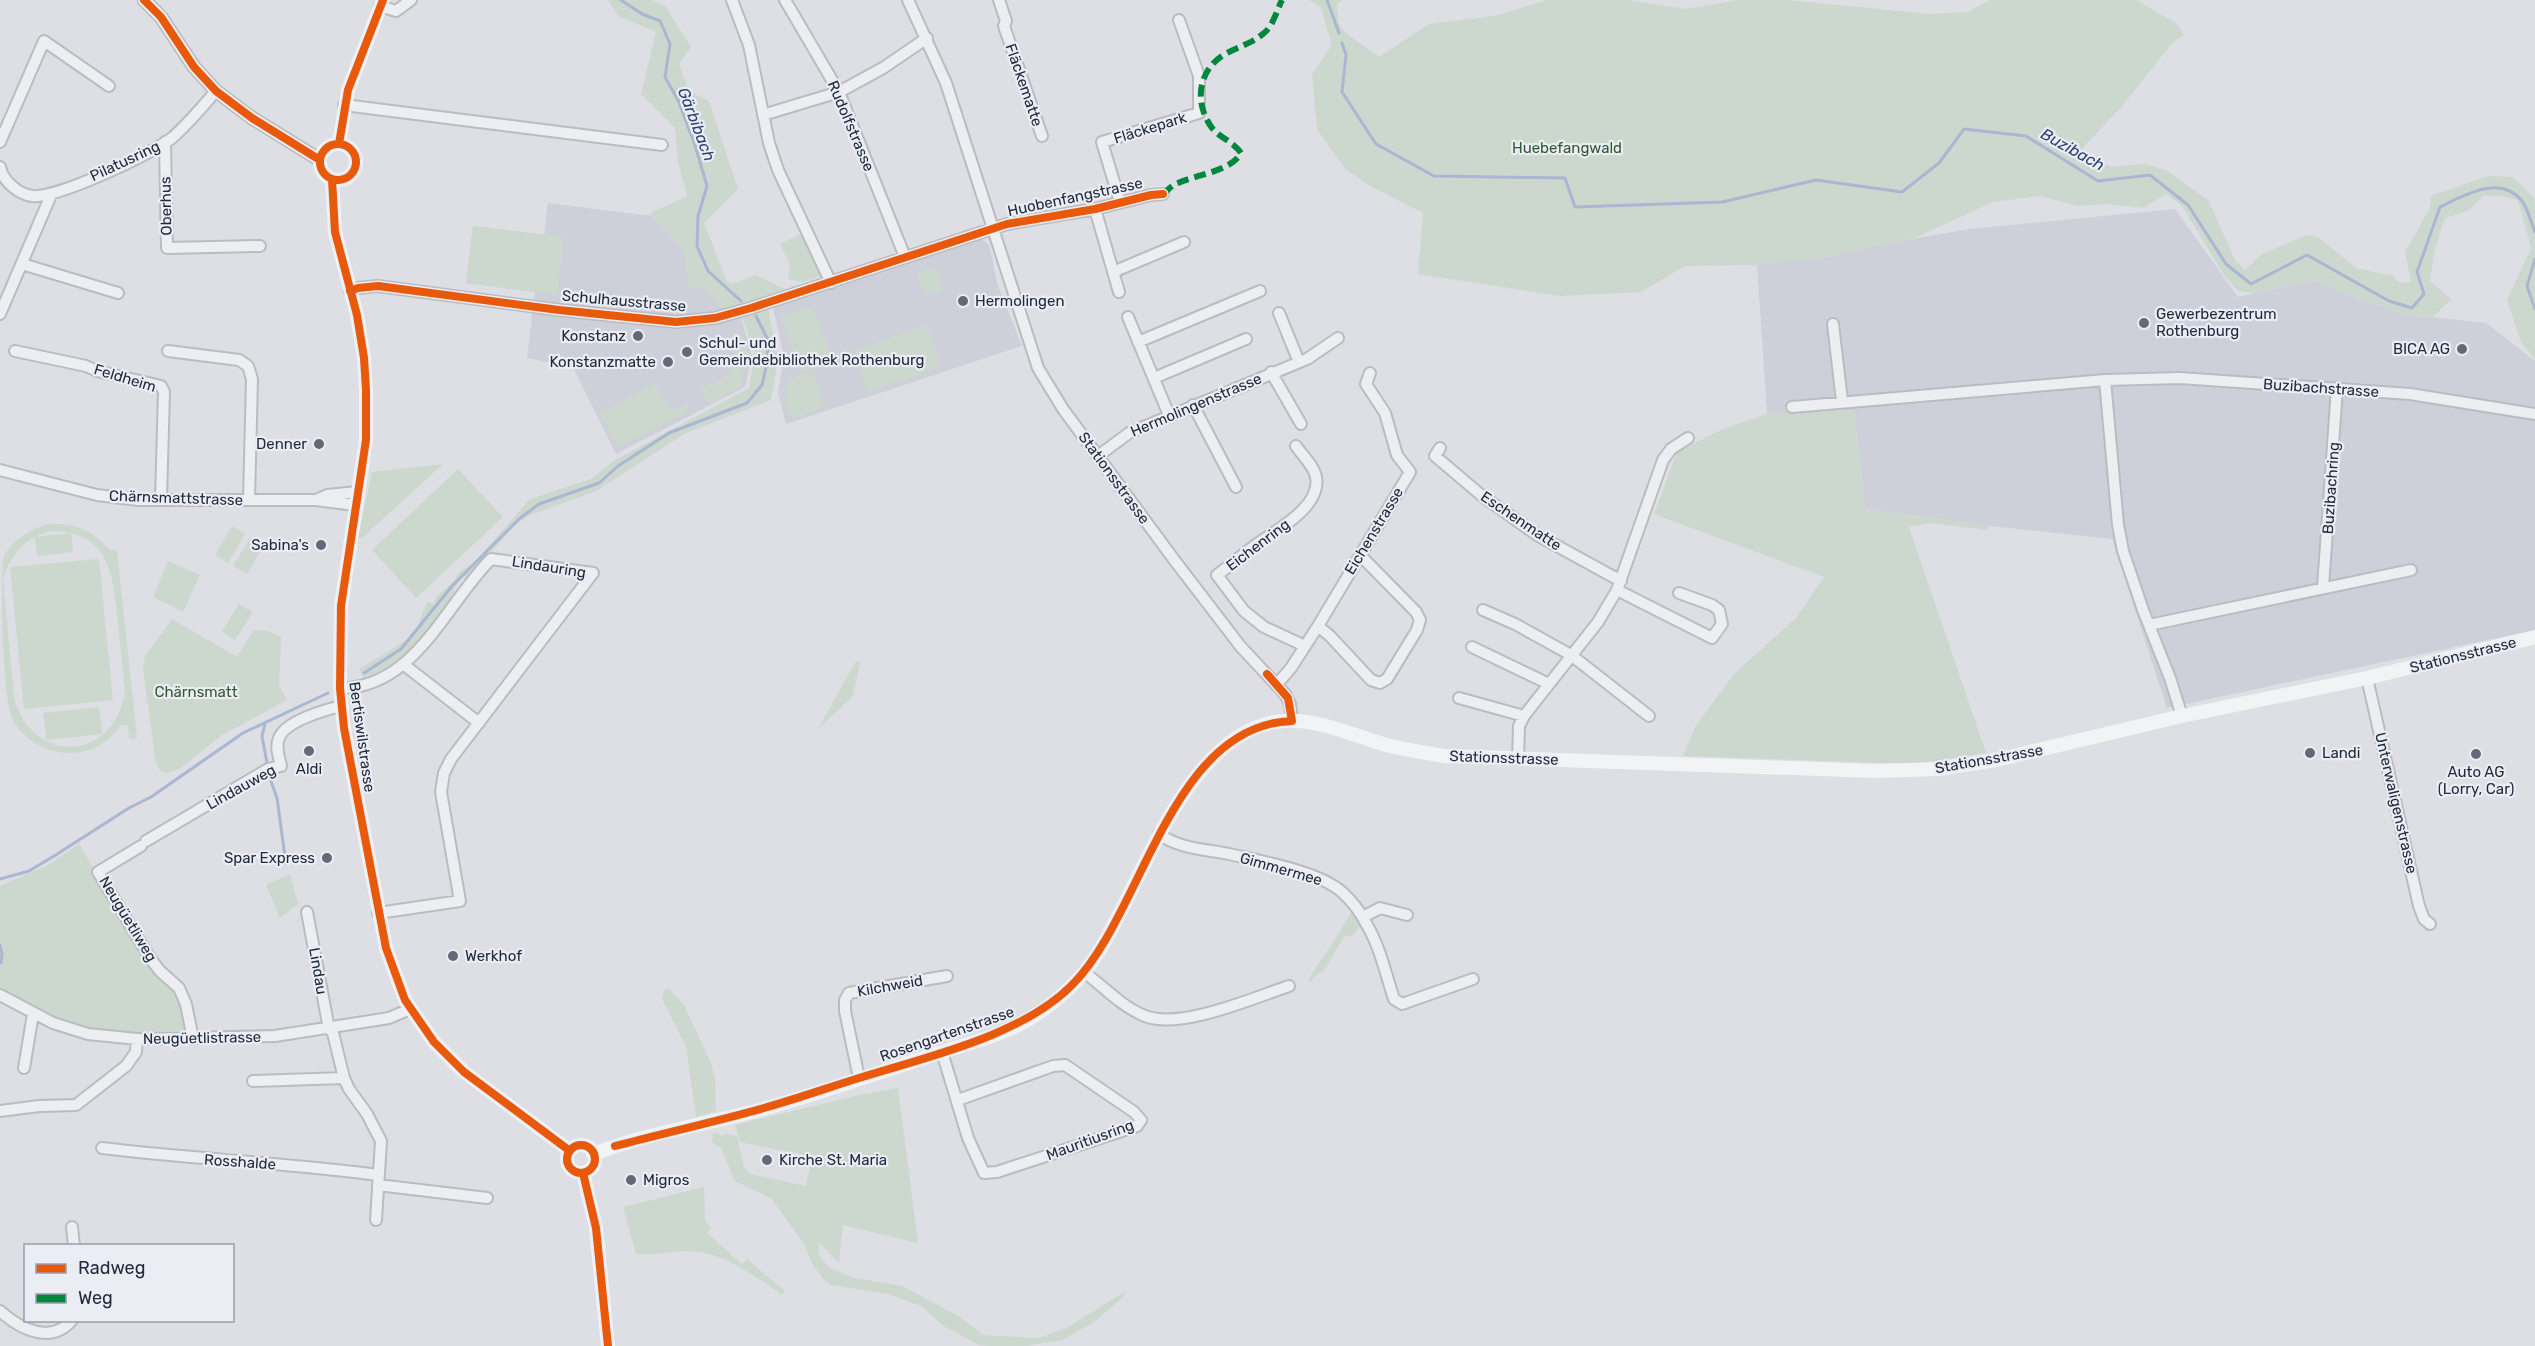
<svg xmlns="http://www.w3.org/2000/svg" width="2535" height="1346" font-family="Rubik,sans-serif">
  <rect width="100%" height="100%" fill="#dedfe4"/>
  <!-- built -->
  <path fill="#ced0d9" d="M548,203L652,216L684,251L690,286L704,288L724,310L731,308L741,317L752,356L745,387L616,454L573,367L527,358L535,292L466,283L473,226L544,235Z
    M2175,209L2238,297L2311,280L2402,314L2486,323L2535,361V630L2167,708L2112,539L1990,526L1865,509L1854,410L1767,414L1757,265L1970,229Z
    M979,237L989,245L998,286L1022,346L786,424L778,393L784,357L773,307Z"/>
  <!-- green -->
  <path fill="#ccd7ce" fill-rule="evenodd" d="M608,0H652L665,6L691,47L679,64L689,91L709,101L738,189L704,223L727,282L733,284L755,275L785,289L724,311L704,288L689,286L683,251L650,213L687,196L678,162L675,128L641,94L656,32L618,16Z
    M1309,0H1343L1337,4L1339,24L1347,34L1379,57L1429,24L1494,16L1548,0H1627L1687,9L1738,0H1786L1931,14L1968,12L1990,0H2136L2176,23L2184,35L2173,42L2123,105L2082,149L2111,167L2144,164L2166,170L2208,200L2235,260L2245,270L2262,254L2307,235L2318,237L2356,268L2393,276L2400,283L2411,282L2405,252L2430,208L2431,196L2488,176L2513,177L2534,198L2535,206V359L2521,342L2507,300L2531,248L2518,200L2501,196H2483L2468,211L2445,218L2434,252L2430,281L2451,299L2433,317L2402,314L2311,280L2253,293L2238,291L2224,275L2182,206L2166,194L2143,208L2107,204L2078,206L2040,196L1993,202L1917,237L1824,258L1757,265L1685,266L1641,292L1560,296L1418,274L1423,213L1372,187L1345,169L1317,129L1312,74L1332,45L1321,8Z
    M473,226L564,237L557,295L466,283Z
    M803,233L823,275L803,282L788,279L790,264L780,244Z
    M935,267L943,289L925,295L917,273Z
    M767,303L778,359L771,400L686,433L596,491L528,516L514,526L469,579L464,576L453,590L458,594C430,629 407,661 364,679L359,669L410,638L417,628L427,602L433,604L436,597L454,581L459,572L471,565L479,557L530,499L591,479L615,460L749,388L755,354L741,314Z
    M813,306L833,362L801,372L781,317Z
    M927,325L941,366L868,392L853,351Z
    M735,332L744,336L748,353L740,387L709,404L701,389L730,374Z
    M813,371L825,407L793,419L784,399L789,380Z
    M655,384L669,412L687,404L690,411L617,447L600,413Z
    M1854,410L1865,509L1990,526L1986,530L1931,523L1909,527L1986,753L1914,764L1683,756L1695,727L1734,674L1796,618L1824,577L1654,514L1677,452L1723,429L1767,414Z
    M443,464L362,538H358L372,472Z
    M458,469L503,517L416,598L372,550Z
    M48,524C76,523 91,529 110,550H117L137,738L129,739L128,725H122C115,732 110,739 102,744C71,763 28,751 12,718C2,697 0,573 4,555C15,538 29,530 48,524ZM50,531C110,531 113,574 118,622C120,645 123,669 125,692C114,762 32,766 14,697L3,578C12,553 24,539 50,531Z
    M232,526L245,534L228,563L215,555Z
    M71,533L73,552L37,556L35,537Z
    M251,537L264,545L247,574L233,566Z
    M99,559L113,700L24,709L10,567Z
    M168,561L200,575L183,612L153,597Z
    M239,604L253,612L235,640L222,632Z
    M172,619L237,657L254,630L268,631L281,637L279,686L287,700L222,735L181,768L167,773L160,771L156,763L143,670L145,656Z
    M856,661L860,663L853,696L818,729Z
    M99,707L102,734L47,740L43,713Z
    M79,844L154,970C179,992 180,999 188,1031L185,1033C111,1035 64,1030 0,989V965L3,956L0,943V886L48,865Z
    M290,874L298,904L280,918L266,885Z
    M1351,912L1360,926L1353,935L1344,937L1323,972L1318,973L1310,982L1308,980C1322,957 1339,936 1351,912Z
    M669,989L684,1005L710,1061L715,1078L716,1111L696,1117L686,1047L662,999L664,990Z
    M898,1088L918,1243L843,1225L839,1263L819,1242V1254L828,1267L855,1278L902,1286L960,1317L983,1335L1039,1338L1068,1327L1126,1291L1123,1297L1094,1322L1063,1340L1025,1346H993L980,1345L945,1327L921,1306L888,1294L831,1285L824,1280L812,1263L804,1244L772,1199L735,1181L721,1148L712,1142L713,1134L717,1133L722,1136L727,1134L737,1136L744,1167L750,1174L806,1186L812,1157L740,1142L735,1125L859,1095Z
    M704,1187L705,1221L711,1227L707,1233L742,1264L747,1259L785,1291L782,1295C756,1277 722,1251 688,1251C671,1251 653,1256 636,1254L623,1207Z"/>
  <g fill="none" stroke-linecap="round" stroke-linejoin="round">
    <!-- stream -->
    <path stroke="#aab6d2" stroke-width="3" d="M621,0L642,14L660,21L670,44L665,77L678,100L695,145L707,186L698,216L697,246L708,271L741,301
      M1327,0L1339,33
      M1342,43L1346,55L1342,92L1376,144L1434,176L1565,178L1575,207L1722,202L1816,180L1902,192L1939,163L1964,129L2026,136L2098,181L2150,175L2188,205L2226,264L2251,284L2307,255L2389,301L2412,308L2424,294L2417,272L2440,207C2465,195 2500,174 2522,201C2528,209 2531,223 2535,232
      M2535,259L2527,286L2535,309
      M364,673L401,649L452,586L519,519L539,504L599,483L618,466L669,433L747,403L762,385L767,363L768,340L756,316
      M265,724L262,736L267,763
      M268,773L277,798L286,864
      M0,879L29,871L54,856L129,808L151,797L243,733L328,693
      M0,945L2,954L1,963"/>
    <defs>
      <path id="minor" d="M732,0L749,45L769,143L778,170L831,283
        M785,0L839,92L905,257
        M908,0L946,83L1038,368L1063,409L1175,561L1241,647L1285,694L1290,704L1292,721
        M999,0L1006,21L1004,26L1042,136
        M380,6L396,11L411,0
        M344,105L662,145
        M763,115L839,92L883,68L927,38
        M0,142L44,41L109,86
        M165,142L167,248L260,246
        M0,167C3,181 18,194 32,196C56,199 152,154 172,138C188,124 202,107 216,91
        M1120,202L1102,142L1199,113V76L1179,20
        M1095,209L1119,292
        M22,264L118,293
        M1113,272L1184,242
        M350,291L358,288L378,286L559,310L676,322L715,318L751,308L1007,224L1095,209L1151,195L1163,194
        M1279,313L1299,362
        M0,314L51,195
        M1128,317L1169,415
        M1833,324L1842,401
        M1138,342L1260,291
        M15,351L86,366L97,371L161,386L164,392L161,499
        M168,351L239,360L248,366L252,379L249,500
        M1271,372L1301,424
        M1154,378L1246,339
        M2105,380L2118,525L2123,551L2143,610L2170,678L2182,716
        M1193,405L1236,487
        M1792,407L2105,380L2180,378L2410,394L2535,414
        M1296,446C1302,455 1314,466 1316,477C1322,506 1277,530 1257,544C1243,554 1231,565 1217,575L1244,611L1264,627L1305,646
        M1440,448L1435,456L1481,495L1537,535L1621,581
        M1098,456L1129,433L1307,359L1338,338
        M0,470L97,495L138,500H316L355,505
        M316,500L327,495L358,492
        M2323,587L2337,388
        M1617,590L1712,638L1722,624L1719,610L1712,605L1679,593
        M1483,610L1515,624L1571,655L1649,716
        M2149,625L2411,570
        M1318,626L1330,636L1371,680L1380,683L1387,679L1417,630L1420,620L1416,612L1360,555
        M1472,647L1549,684
        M403,664L479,723
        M2367,678L2419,906L2424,919L2430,924
        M1277,684L1291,668L1318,626L1410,472L1397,455L1385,413L1366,384L1370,373
        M340,688C414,689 446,604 491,559L593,573L451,759L444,773L441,792L460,901L378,913
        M1459,698L1524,716
        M1518,759L1519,726L1524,716L1598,622L1617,590L1663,460L1671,449L1688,438
        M1159,834C1180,849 1204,849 1229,854C1260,861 1318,871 1342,892C1352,901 1361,913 1367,925C1380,947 1386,975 1394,999L1402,1004L1473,979
        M146,841L268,769L281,766C279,757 275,747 279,738C285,721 325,710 341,706
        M141,846L98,872L150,958L160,971L179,988L186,1004L193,1039
        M307,912L329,1029
        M1363,917L1380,908L1407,915
        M1084,972C1104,987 1122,1007 1145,1016C1180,1030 1253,998 1289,986
        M0,995L53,1023L88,1034L137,1039L275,1036L389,1018L410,1009
        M332,1029L344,1078L349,1089L367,1114L381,1141L376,1220
        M942,1052L968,1138L984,1173L997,1172L1137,1126L1141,1120L1134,1112L1065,1065L1053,1066L958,1100
        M24,1068L33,1014
        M859,1078L845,1011V1000L849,993L947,976
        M253,1081L344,1078
        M0,1111L39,1106L76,1105L126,1066L136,1052L137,1039
        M102,1148C194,1159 286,1163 378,1175
        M378,1185L487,1198
        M72,1227L74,1246
        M0,1311C20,1329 51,1345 72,1320"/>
      <path id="tertiary" d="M144,0L161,17L194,67L216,91L252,118L320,160"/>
    </defs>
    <!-- minor casing -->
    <use href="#minor" stroke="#bbbcc1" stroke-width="14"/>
    <!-- tertiary casing -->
    <use href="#tertiary" stroke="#bbbcc1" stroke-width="15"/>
    <!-- minor -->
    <use href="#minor" stroke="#edeef1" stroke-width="10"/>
    <!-- tertiary -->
    <use href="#tertiary" stroke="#edeef1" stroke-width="12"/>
    <!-- secondary -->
    <path stroke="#f2f3f5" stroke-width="14" d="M339,144L348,90L383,0
      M320 162a18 18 0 1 1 36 0a18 18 0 1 1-36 0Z
      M332,179L335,232L357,315L364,358L366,390V440L341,606L340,688L344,728L386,948L405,1000L434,1042L464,1072L570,1151
      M567 1159a14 14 0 1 1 28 0a14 14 0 1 1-28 0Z
      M593,1154C648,1133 707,1124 763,1109C819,1093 874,1074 930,1056C963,1045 1001,1036 1031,1018C1057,1001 1081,981 1097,954C1142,886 1186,729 1283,721C1319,719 1350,734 1383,744C1403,750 1423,752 1444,756L1876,771L1938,769L1996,760L2182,716L2367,678L2535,637
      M583,1173L596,1228L608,1346"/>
    <!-- quiet -->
    <path stroke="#00873e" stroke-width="6" stroke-dasharray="12 6" stroke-linecap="butt" d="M1163,194C1168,190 1172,185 1178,183C1195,175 1232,171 1241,153C1233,141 1217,137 1210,125C1193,99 1200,67 1227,53C1240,46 1253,43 1264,33C1273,26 1277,10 1282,0"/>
    <defs>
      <path id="cycleway" d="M144,0L161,17L194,67L216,91L252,118L320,160
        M339,144L348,90L383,0
        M320 162a18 18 0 1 1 36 0a18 18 0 1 1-36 0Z
        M332,179L335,232L357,315L364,358L366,390V440L341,606L340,688L344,728L386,948L405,1000L434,1042L464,1072L570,1151
        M350,291L358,288L378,286L559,310L676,322L715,318L751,308L1007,224L1095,209L1151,195L1163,194
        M567 1159a14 14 0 1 1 28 0a14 14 0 1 1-28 0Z
        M615,1146C664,1133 714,1122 764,1108C796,1099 827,1088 859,1078C926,1057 1022,1036 1072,985C1143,915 1170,725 1292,721L1288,698L1267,674
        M583,1173L596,1228L608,1346"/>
    </defs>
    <!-- cycleway casing -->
    <use href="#cycleway" stroke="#eaedf4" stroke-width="11"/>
    <!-- cycleway -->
    <use href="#cycleway" stroke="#e8590c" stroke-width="8"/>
  </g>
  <!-- markers -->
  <g fill="#656977" stroke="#eaedf4" stroke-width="2">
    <circle cx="963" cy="301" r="6"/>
    <circle cx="2144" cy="323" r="6"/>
    <circle cx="638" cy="336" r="6"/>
    <circle cx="2462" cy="349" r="6"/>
    <circle cx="687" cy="352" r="6"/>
    <circle cx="668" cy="362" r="6"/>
    <circle cx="319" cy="444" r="6"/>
    <circle cx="321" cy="545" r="6"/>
    <circle cx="309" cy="751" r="6"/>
    <circle cx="2310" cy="753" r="6"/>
    <circle cx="2476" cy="754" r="6"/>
    <circle cx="327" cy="858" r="6"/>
    <circle cx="453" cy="956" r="6"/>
    <circle cx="767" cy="1160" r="6"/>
    <circle cx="631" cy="1180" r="6"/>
  </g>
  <g text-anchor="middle" stroke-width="4.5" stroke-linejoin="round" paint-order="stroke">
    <!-- street labels -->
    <g font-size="15" fill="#242a3d" stroke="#eaedf4">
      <text transform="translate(1024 85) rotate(71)" y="5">Fläckematte</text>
      <text transform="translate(851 126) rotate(67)" y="5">Rudolfstrasse</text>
      <text transform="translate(1150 128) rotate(-17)" y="5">Fläckepark</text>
      <text transform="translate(125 161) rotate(-25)" y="5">Pilatusring</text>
      <text transform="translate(1075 197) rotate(-12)" y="5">Huobenfangstrasse</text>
      <text transform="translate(166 206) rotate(-91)" y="5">Oberhus</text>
      <text transform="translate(624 301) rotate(5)" y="5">Schulhausstrasse</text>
      <text transform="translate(125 378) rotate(17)" y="5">Feldheim</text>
      <text transform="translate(2321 388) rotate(4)" y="5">Buzibachstrasse</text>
      <text transform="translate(1196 405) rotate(-23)" y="5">Hermolingenstrasse</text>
      <text transform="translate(1114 478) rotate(54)" y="5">Stationsstrasse</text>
      <text transform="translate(2331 488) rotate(-86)" y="5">Buzibachring</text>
      <text transform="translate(176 498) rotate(2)" y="5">Chärnsmattstrasse</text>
      <text transform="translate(1521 521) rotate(34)" y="5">Eschenmatte</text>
      <text transform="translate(1374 531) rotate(-59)" y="5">Eichenstrasse</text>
      <text transform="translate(1258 545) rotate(-37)" y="5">Eichenring</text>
      <text transform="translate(549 567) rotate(9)" y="5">Lindauring</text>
      <text transform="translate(2463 655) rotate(-14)" y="5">Stationsstrasse</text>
      <text transform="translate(362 737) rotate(82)" y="5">Bertiswilstrasse</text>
      <text transform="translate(1504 758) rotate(2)" y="5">Stationsstrasse</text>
      <text transform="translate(1989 759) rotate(-10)" y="5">Stationsstrasse</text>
      <text transform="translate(241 787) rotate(-29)" y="5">Lindauweg</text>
      <text transform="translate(2396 803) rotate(77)" y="5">Unterwaligenstrasse</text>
      <text transform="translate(1281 869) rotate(16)" y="5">Gimmermee</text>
      <text transform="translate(128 919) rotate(59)" y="5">Neugüetliweg</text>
      <text transform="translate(318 971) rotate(80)" y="5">Lindau</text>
      <text transform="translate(890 986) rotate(-10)" y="5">Kilchweid</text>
      <text transform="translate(947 1034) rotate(-19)" y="5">Rosengartenstrasse</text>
      <text transform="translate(202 1038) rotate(-1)" y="5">Neugüetlistrasse</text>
      <text transform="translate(1090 1140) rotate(-20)" y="5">Mauritiusring</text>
      <text transform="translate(240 1162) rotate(4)" y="5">Rosshalde</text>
    </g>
    <!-- park labels -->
    <g font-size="15" fill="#325a31" stroke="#eaedf4">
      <text x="1567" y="153">Huebefangwald</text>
      <text x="196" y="697">Chärnsmatt</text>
    </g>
    <!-- poi labels -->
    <g font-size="15" fill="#242a3d" stroke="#eaedf4" text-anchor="start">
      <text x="975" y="306">Hermolingen</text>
      <text x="2156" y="319">Gewerbezentrum<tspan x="2156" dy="17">Rothenburg</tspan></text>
      <text x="626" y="341" text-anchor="end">Konstanz</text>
      <text x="699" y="348">Schul- und<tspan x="699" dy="17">Gemeindebibliothek Rothenburg</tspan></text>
      <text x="2450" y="354" text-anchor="end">BICA AG</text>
      <text x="656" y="367" text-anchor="end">Konstanzmatte</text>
      <text x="307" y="449" text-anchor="end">Denner</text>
      <text x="309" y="550" text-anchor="end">Sabina's</text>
      <text x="2322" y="758">Landi</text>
      <text x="309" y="774" text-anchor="middle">Aldi</text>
      <text x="2476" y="777" text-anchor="middle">Auto AG<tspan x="2476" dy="17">(Lorry, Car)</tspan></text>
      <text x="315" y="863" text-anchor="end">Spar Express</text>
      <text x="465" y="961">Werkhof</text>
      <text x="779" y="1165">Kirche St. Maria</text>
      <text x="643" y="1185">Migros</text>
    </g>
    <!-- water labels -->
    <g font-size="16" font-style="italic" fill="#2c4173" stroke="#eaedf4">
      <text transform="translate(697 124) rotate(69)" y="6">Gärbibach</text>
      <text transform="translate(2073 149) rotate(29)" y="6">Buzibach</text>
    </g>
  </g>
  <!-- legend -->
  <rect x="24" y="1244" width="210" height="78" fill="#eaedf4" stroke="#9b9fab" stroke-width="1.5"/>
  <rect x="36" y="1264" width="30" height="9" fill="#e8590c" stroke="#9b9fab" stroke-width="1.5"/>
  <text x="78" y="1274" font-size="18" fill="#242a3d">Radweg</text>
  <rect x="36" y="1294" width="30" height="9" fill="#00873e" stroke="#9b9fab" stroke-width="1.5"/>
  <text x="78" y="1304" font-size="18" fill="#242a3d">Weg</text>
</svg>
